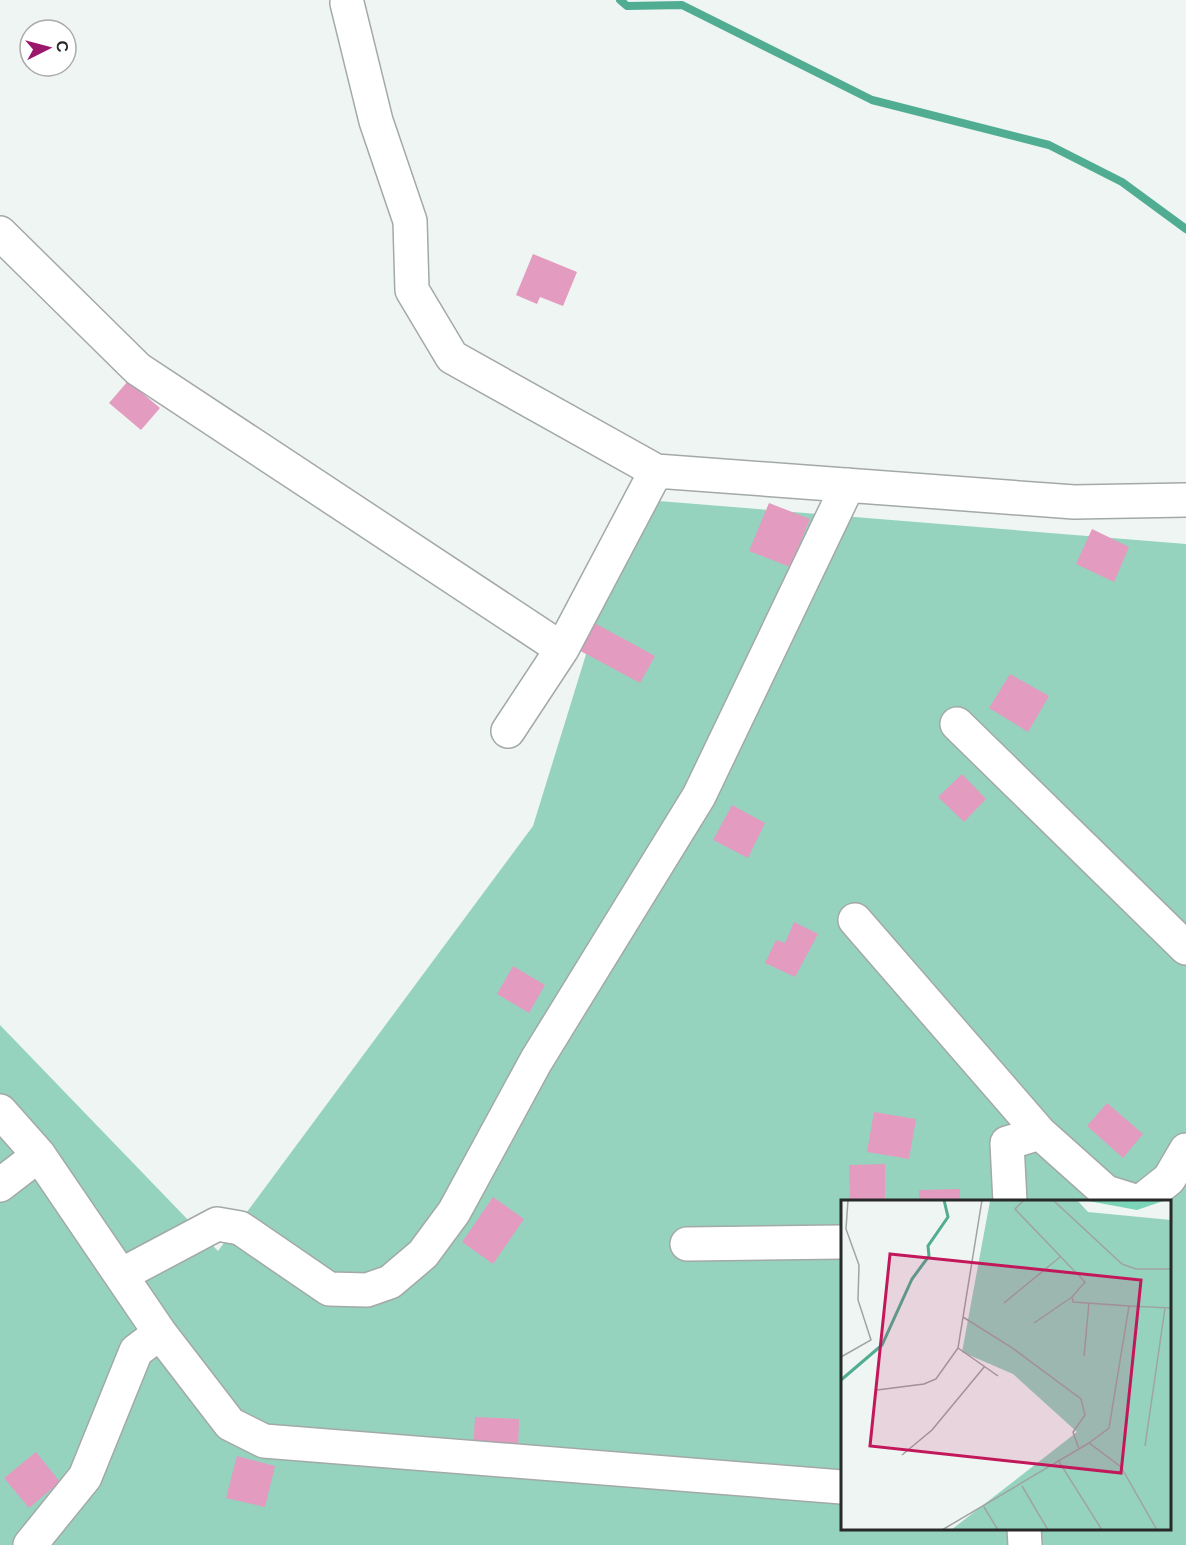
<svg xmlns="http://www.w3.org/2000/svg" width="1186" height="1545" font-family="Helvetica,sans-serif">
  <rect width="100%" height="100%" fill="#eff5f3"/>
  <!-- green -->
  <path fill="#96d3be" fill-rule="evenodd" d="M634,499L1186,544V1545H0V1025L218,1251L533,826ZM842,1202H1170V1528H842Z"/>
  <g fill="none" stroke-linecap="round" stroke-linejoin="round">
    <!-- stream -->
    <path stroke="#51ad92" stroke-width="8" d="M620,0L627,6L682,5L872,100L1049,145L1122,182L1186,229"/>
  </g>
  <!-- building -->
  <path fill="#e39bc0" d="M533,254L577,272L563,306L540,297L537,304L516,295Z
    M128,381L160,408L141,430L109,403Z
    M769,503L810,519L790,567L749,551Z
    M1092,529L1129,547L1114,582L1076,564Z
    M587,619L655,656L640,683L573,647Z
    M1010,674L1049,696L1028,732L989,708Z
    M962,774L986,799L964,822L938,797Z
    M732,805L765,823L748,858L713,840Z
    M794,922L818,934L795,977L765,963L776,940L785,943Z
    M513,966L545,985L529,1013L497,994Z
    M1107,1103L1143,1134L1123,1158L1087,1126Z
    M874,1112L916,1119L909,1159L867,1152Z
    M885,1164V1202H850L849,1165Z
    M960,1189V1202H919V1190Z
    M493,1197L524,1219L493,1264L462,1242Z
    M475,1417L519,1419L518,1451L473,1449Z
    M36,1452L60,1482L29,1508L4,1478Z
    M237,1456L275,1466L265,1507L226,1498Z"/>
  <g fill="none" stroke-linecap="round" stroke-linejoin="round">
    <defs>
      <path id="minor" d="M347,3L376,121L410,221L412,290L452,357L656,471L1074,502L1186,500
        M0,233L138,369L562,649
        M957,724L1186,948
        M508,731L562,649L656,471
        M855,920L1040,1133
        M0,1111L39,1155L160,1333L136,1351L85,1477L30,1545
        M0,1185L39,1155
        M1010,1202L1007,1143L1040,1133L1106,1192L1138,1202
        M1140,1202L1169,1179L1186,1150
        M687,1244L842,1242
        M121,1275L217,1224L240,1228L329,1289L367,1290L390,1282L423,1254L454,1212L536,1061L699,796L848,485
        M160,1333L230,1424L264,1441L842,1487
        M1024,1528L1025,1545"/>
    </defs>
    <!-- minor casing -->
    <use href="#minor" stroke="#a3a9a6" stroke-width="36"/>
    <!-- minor -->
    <use href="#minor" stroke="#fff" stroke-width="33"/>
  </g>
  <!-- overview -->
  <g transform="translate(841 1200)">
    <rect width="330" height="330" fill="#eff5f3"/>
    <path d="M236,0L247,12L330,20V330H110L236,232L172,174L121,152L149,1Z" fill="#96d3be"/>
    <path d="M242,0H325L296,10Z" fill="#7ad5b8"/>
    <path fill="none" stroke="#51ad92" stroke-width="3" d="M0,180L41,145L71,79L88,56L87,46L107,17L103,0"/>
    <path fill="none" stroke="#9fa4a2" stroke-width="1.5" d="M183,0L174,9L244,82L231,97L232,102L288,106L268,228L248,243M212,0L281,64L295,69H330M163,103L219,57M288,106L330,108M122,117L170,147L240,199L244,215L232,232L238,249M193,123L231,97M117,148L157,176M243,156L248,103M0,157L30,140L17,100L18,65L5,29L7,0M36,190L83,184L95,179L117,148L141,0M304,246L324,108M61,255L91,230L144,166M217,260L261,330M181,286L207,330M143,307L157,330M101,330L248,243L280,267L316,330"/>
    <path fill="#c2185b" fill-opacity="0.15" stroke="#c2185b" stroke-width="3" d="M49,54L300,80L280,273L29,246Z"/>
    <rect width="330" height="330" fill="none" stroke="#282a29" stroke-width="3"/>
  </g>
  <!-- north arrow -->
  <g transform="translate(48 48) rotate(84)"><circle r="28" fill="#ffffff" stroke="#a9aaa9" stroke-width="1.5"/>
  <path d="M0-4.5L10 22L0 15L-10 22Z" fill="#9a176b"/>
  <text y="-9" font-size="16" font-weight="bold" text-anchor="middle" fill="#282a29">С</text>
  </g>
</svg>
